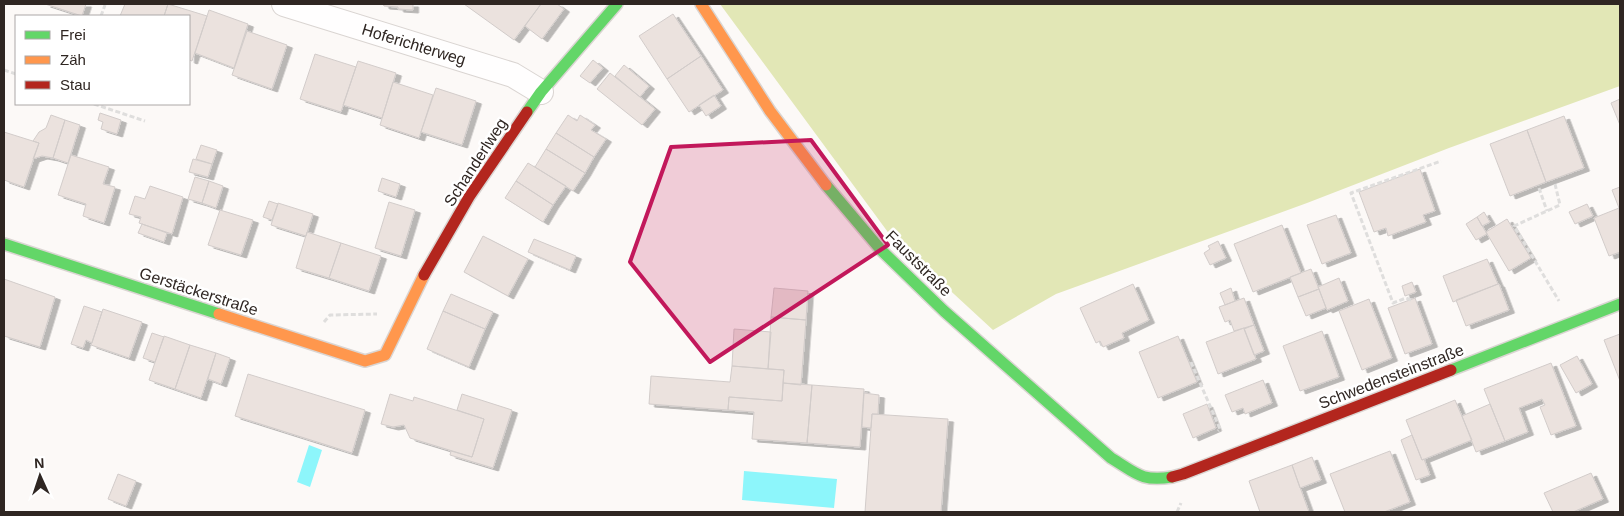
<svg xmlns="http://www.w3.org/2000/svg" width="1624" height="516" font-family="Helvetica,sans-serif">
  <defs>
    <filter id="shadow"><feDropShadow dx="5.5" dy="3" stdDeviation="0" flood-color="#0004"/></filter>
  </defs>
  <rect width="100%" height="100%" fill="#fcf9f7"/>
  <!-- green -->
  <path fill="#e2e7b6" d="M720,4H1620V86L1449,148L1307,203L1056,294L993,330L890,235Z"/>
  <!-- water -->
  <path fill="#8df6fb" d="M309,445L322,450L310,487L297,482Z
    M744,471L837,479L834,508L742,500Z"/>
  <!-- building -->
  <path fill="#ebe2de" stroke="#d2ccca" filter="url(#shadow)" d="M45,4H86L82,16Z
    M125,4H168L164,16H120Z
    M168,4L207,16L192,61L189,60V16H164Z
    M383,4H413V10L398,9V7L384,6Z
    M464,4H541L514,40Z
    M541,4H557L564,9L542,39L525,26Z
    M209,10L248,24L234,68L195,53Z
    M673,14L701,56L667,79L639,36Z
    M247,31L287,45L272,89L232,75Z
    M315,54L356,67L341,112L300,99Z
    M701,56L723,90L689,112L667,79Z
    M593,60L603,68L590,83L580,76Z
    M358,61L396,73L382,118L343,105Z
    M624,65L649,86L640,97L615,76Z
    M610,73L655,109L642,125L597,89Z
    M393,82L433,95L419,138L380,125Z
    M436,88L476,101L462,145L421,132Z
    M714,95L721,106L706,116L699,105Z
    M1620,99V125L1611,103Z
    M100,113L121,120L117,134L101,129L103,122L98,120Z
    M51,115L65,120L53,158L42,156L33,159L39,143L33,141L39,132L46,128Z
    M568,115L577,121L580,115L595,125L591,130L606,139L594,157L556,133Z
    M1564,116L1584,168L1546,182L1527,130Z
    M65,120L80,125L68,163L53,158Z
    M1527,130L1546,182L1510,196L1490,144Z
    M4,132L39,143L24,187L4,180Z
    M556,133L594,157L585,173L546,149Z
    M201,145L217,150L212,164L196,159Z
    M546,149L585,173L573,191L535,167Z
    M71,155L109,167L103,184L115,187L104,223L83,216L86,204L58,195Z
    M193,159L212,164L208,177L189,172Z
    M528,163L566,186L553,205L516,181Z
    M1420,169L1435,211L1423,215L1426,222L1388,236L1386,228L1374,232L1359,192Z
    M195,177L209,181L202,203L188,199Z
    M382,178L400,184L396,197L378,191Z
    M209,181L223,186L216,208L202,203Z
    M516,181L553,205L543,222L505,198Z
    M150,186L183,197L172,234L139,223L141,217L129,214L135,196L145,199Z
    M1620,187V208H1619L1612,190Z
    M269,201L278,204L272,220L263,217Z
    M389,202L415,210L401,256L375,248Z
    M278,203L313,214L306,236L271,225Z
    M1587,204L1593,216L1575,224L1569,212Z
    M1619,208L1620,252L1609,256L1594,218Z
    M220,210L253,220L241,255L208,245Z
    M1484,212L1490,222L1482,226L1477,217Z
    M1336,215L1351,253L1322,264L1307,225Z
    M1477,217L1487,234L1476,240L1466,224Z
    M1507,219L1531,258L1509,271L1486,232Z
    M142,224L167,233L164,242L138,233Z
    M1282,225L1301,273L1253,292L1234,244Z
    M307,232L341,243L329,278L296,268Z
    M483,236L528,259L508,296L464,272Z
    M534,239L576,256L570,270L528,252Z
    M1218,241L1226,258L1210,265L1204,253L1210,249L1208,246Z
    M341,243L381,256L369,291L329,278Z
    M1487,259L1498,284L1453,302L1443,276Z
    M1311,269L1319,289L1298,297L1290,277Z
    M1339,278L1348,301L1327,310L1318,287Z
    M4,279L55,297L40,347L4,336Z
    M1412,282L1416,292L1405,296L1402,286Z
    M1133,284L1149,320L1122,333L1124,338L1103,347L1100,341L1096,343L1080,308Z
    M1498,284H1499L1509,310L1466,326L1456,300Z
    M774,288L808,291L806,320L771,317Z
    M1231,288L1235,301L1225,305L1220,293Z
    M1319,289L1326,308L1306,316L1298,297Z
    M451,294L493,312L485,329L443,311Z
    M1244,298L1254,325L1234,331L1230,320L1225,322L1219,307Z
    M1415,298L1432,344L1405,354L1388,308Z
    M1369,299L1392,358L1362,370L1339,311Z
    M84,306L102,312L92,343L86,340L83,348L71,344Z
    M103,309L142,322L129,358L91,345Z
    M443,311L485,329L469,367L427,349Z
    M771,317L806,320L801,385L783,383L784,370L768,369Z
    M1254,325L1264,351L1254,355L1244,329Z
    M1244,328L1256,359L1218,374L1206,342Z
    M734,329L771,332L768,369L732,366Z
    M1322,331L1339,377L1300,391L1283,346Z
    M152,333L164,337L155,362L143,358Z
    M1620,334V381L1604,340Z
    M164,336L190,345L175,389L149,380Z
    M1178,336L1197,382L1158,398L1139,352Z
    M190,345L216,353L201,398L175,389Z
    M216,353L230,358L221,384L208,379Z
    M1577,356L1592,384L1576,393L1560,365Z
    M1551,363L1576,426L1551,435L1540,407L1545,405L1542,399L1519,408L1528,432L1505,441L1484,389Z
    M732,366L784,370L782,401L729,397L728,410L649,404L651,376L730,382Z
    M248,374L365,410L352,453L235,416Z
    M1263,380L1272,403L1245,414L1243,408L1232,412L1225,395Z
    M783,383L812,385L807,443L752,439L754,412L728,410L729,397L782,401Z
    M812,385L864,389L860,447L807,443Z
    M864,393L879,395L878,414H872L871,428L862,427Z
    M390,394L413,401L414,397L484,419L472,457L410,438L404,425L393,427L381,424Z
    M462,394L512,410L493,468L450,455L451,451L472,457L484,419L457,410Z
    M1455,400L1472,440L1422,460L1406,420Z
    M1207,404L1216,428L1193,438L1183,414Z
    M1490,404L1505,441L1476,452L1462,416Z
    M872,414L948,419L941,512H865Z
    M1412,435L1422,460L1424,459L1430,475L1416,480L1401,440Z
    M1390,451L1410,502L1384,512H1345L1330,474Z
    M1312,457L1321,480L1300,488L1292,465Z
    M1292,465L1309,512H1260L1249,481Z
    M1591,473L1603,499L1573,512H1553L1544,493Z
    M118,474L136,481L126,506L108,499Z"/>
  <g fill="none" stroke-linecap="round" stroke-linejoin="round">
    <defs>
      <path id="street" d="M284,4L513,75L541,92"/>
      <path id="fast" d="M527,112L541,92L617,4
        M826,185L881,250L944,311L1111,458C1136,473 1141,482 1172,477
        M4,244L219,314
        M1451,370L1620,304"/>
      <path id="slow" d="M701,4L770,111L826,185
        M219,314L365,361L385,355L424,275"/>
      <path id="jam" d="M424,275L469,197L527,112
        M1172,477L1183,474L1451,370"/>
    </defs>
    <!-- street casing -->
    <use href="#street" stroke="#dad5d2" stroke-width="26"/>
    <!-- fast casing -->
    <use href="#fast" stroke="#dad5d2" stroke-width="14"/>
    <!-- slow casing -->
    <use href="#slow" stroke="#dad5d2" stroke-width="14"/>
    <!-- jam casing -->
    <use href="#jam" stroke="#dad5d2" stroke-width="14"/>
    <!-- path -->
    <path stroke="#dfdedd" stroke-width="3" stroke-dasharray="5 2.5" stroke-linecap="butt" d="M101,16L105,5
      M4,70L16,74
      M94,104L145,121
      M1555,184L1560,205L1514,226L1559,301
      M1539,188L1547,211
      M1411,300L1406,298L1393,303L1351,193L1441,161
      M324,322L330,315L377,314
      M1191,362L1220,429L1218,431
      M1177,512L1181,503"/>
    <!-- street -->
    <use href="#street" stroke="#fffefe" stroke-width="24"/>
    <!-- fast -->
    <use href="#fast" stroke="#63d668" stroke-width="11"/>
    <!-- slow -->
    <use href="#slow" stroke="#ff974d" stroke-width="11"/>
    <!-- jam -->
    <use href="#jam" stroke="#b3261e" stroke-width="11"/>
  </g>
  <!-- marked area -->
  <path fill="#c2185b" fill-opacity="0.2" stroke="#c2185b" stroke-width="4" stroke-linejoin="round" d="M811,140L888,245L710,362L630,262L671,147Z"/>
  <g text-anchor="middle" stroke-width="5" stroke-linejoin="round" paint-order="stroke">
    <!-- street labels -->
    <g font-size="16" fill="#2f2622" stroke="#fff">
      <text transform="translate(414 44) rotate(17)" y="6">Hoferichterweg</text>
      <text transform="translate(475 162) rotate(-57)" y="6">Schanderlweg</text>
      <text transform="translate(919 263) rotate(45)" y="6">Fauststraße</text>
      <text transform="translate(199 291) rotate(18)" y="6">Gerstäckerstraße</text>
      <text transform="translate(1391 376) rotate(-21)" y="6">Schwedensteinstraße</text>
    </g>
  </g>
  <!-- border -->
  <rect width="1624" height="516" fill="none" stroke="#2f2622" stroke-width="10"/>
  <!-- legend -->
  <rect x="15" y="15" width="175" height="90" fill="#ffffff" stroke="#aca8a7"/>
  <rect x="25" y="31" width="25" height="8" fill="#63d668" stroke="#aca8a7"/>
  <text x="60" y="40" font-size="15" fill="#2f2622">Frei</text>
  <rect x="25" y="56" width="25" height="8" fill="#ff974d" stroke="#aca8a7"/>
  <text x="60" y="65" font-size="15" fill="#2f2622">Zäh</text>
  <rect x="25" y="81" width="25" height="8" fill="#b3261e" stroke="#aca8a7"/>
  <text x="60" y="90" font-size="15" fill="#2f2622">Stau</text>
  <!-- north arrow -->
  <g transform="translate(40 476) rotate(357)" stroke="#ffffff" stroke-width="4" paint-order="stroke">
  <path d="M0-4L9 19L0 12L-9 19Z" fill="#2f2622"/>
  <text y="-8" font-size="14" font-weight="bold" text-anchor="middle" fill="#2f2622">N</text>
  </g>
</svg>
